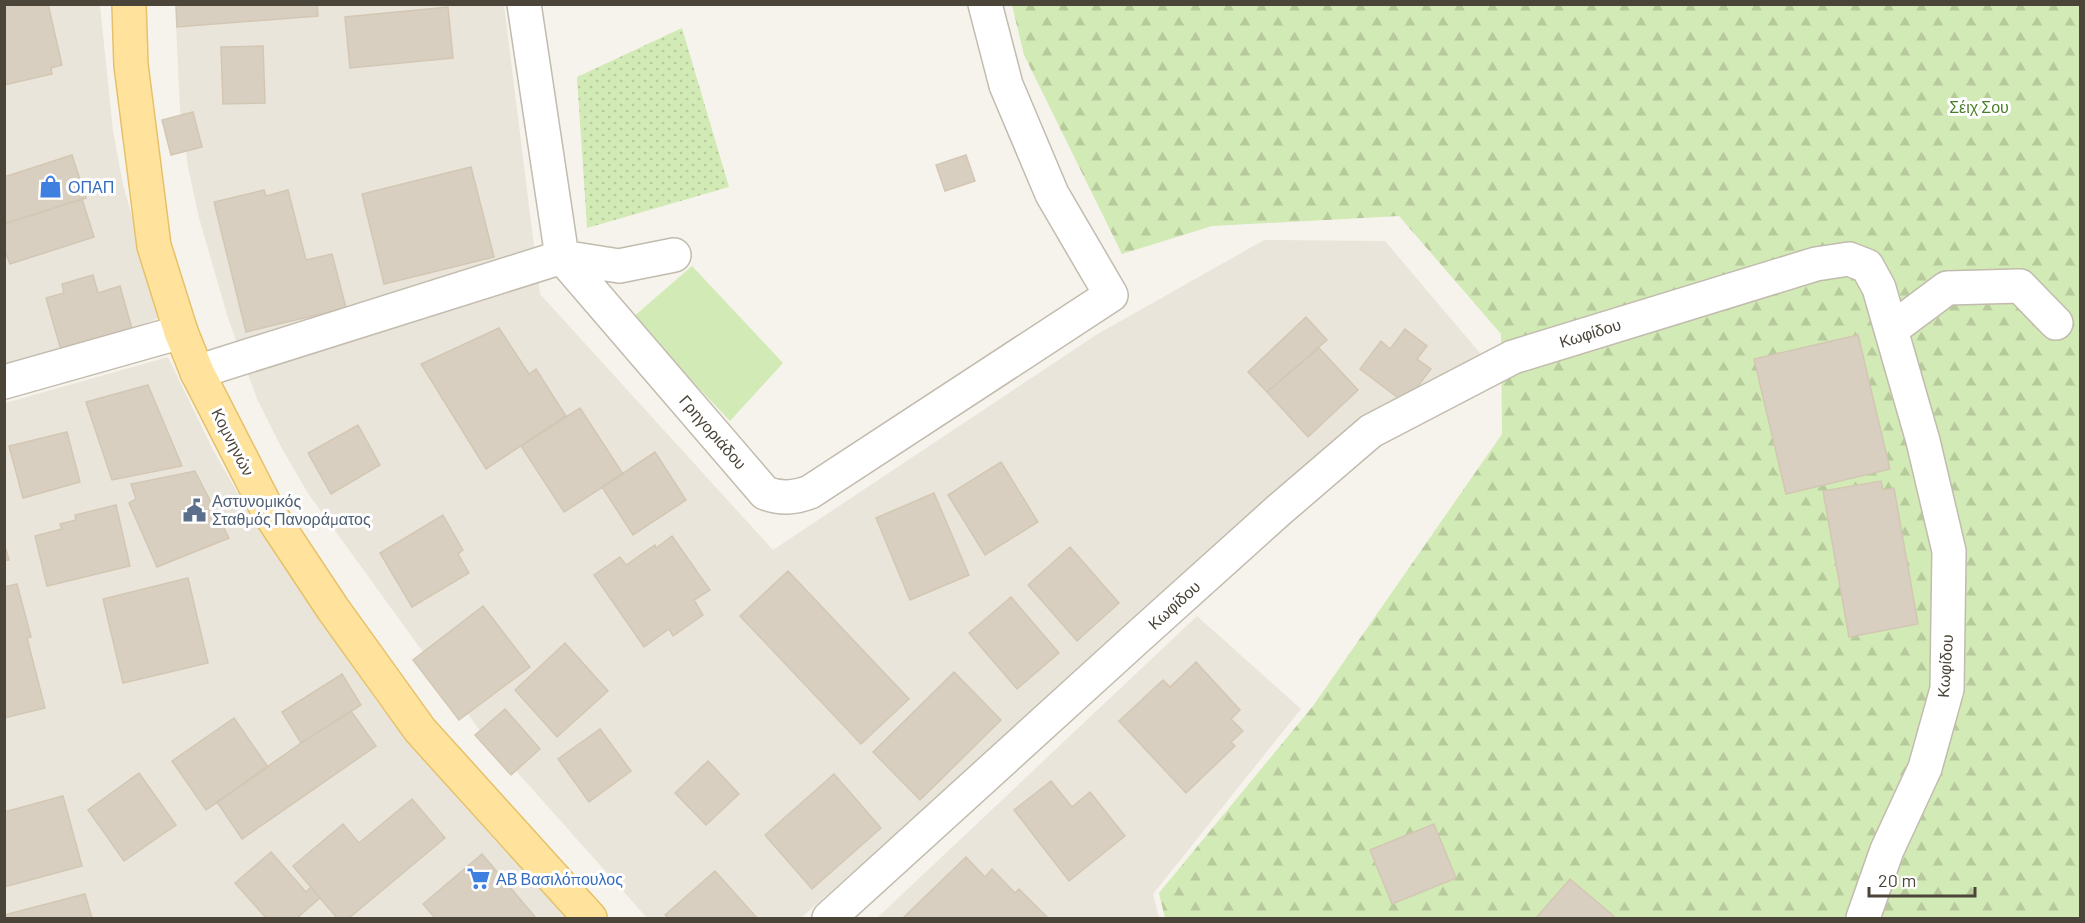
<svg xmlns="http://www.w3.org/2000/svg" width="2085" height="923" font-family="Barlow,sans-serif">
  <defs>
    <pattern id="forest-firs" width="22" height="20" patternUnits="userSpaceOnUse" patternTransform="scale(1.5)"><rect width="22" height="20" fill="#d2eab5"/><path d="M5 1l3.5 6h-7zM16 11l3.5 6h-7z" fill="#b6ca9c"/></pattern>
    <pattern id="park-dots" width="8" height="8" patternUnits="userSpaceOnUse" patternTransform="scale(1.5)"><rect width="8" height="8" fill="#d2eab5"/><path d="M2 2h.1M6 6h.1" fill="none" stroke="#b6ca9c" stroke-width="1.8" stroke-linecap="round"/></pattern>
  </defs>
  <rect width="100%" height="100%" fill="#f6f3ec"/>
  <!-- residential -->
  <path fill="#eae5da" d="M5,5H100L113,131L123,185L161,317L132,329L5,364Z
    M175,5H504L540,294L773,550L1096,335L1264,240L1385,241L1485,359L1285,490L801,918H647L478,728L307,492L279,443L257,399L228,318L199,218L188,167L180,110Z
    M168,357L212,448L258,529L378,703L398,728L577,918H5V403Z
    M1197,616L1301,709L1153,894L1159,918H877Z"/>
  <!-- forest -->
  <path fill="url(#forest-firs)" d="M1012,5H2080V918H1165L1159,893L1313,706L1502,434L1501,334L1399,216L1212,226L1122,254L1024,55Z"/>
  <!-- park -->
  <path fill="url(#park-dots)" d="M682,28L729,187L587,228L577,77Z"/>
  <!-- pitch -->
  <path fill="#d2eab5" d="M692,266L783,363L730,421L632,318Z"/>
  <!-- building -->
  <path fill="#d8cfc1" stroke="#d3c7b4" stroke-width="1.5" d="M4,4H48L62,65L51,68L52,74L4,85Z
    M176,4H317L318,16L177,27Z
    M448,7L453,58L350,68L345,17Z
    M263,46L265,103L223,104L221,47Z
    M193,112L202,147L171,155L162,120Z
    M72,155L86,198L4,224V177Z
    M966,155L975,181L945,191L936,165Z
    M471,167L494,257L384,284L362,194Z
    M264,190L266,196L288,190L306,260L332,254L346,308L246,332L214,202Z
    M82,199L94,237L10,264L4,249V224Z
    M93,275L98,293L120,286L132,329L61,350L46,298L64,293L62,284Z
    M1306,317L1327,340L1267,392L1248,372Z
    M499,328L529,374L536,369L566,416L486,469L421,364Z
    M1405,329L1427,346L1417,359L1431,369L1405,403L1360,369L1381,341L1390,349Z
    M1858,335L1890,469L1786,494L1754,359Z
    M1319,348L1358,390L1308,437L1267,392Z
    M148,385L182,466L112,480L86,402Z
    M580,408L623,474L564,512L521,446Z
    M358,425L380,465L331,494L308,453Z
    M67,432L80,482L23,498L9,446Z
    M655,452L686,500L633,535L602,487Z
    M1001,462L1038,522L985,555L948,495Z
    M195,471L229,538L157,567L129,503L136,499L131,484Z
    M1881,481L1883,490L1894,488L1918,624L1849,637L1823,491Z
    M934,493L969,575L910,600L876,518Z
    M116,505L130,566L47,586L35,536L62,529L60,524L76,520L75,515Z
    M443,515L463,550L458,554L469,573L412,607L380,553Z
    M672,536L710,590L694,600L703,615L673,636L669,629L644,647L594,575L620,557L626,565L655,545L656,548Z
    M4,543L9,560L4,561Z
    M1070,547L1119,603L1077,641L1028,585Z
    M788,571L909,699L861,744L740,616Z
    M188,578L208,663L123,683L103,599Z
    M17,584L31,637L27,638L45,708L4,718V587Z
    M1011,597L1059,653L1017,689L969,633Z
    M483,606L530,667L459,720L413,660Z
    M565,643L608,691L557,737L515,690Z
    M1196,662L1240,710L1231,719L1243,731L1231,742L1235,746L1186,793L1119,721L1163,680L1170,687Z
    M954,672L1001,720L920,800L873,752Z
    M342,674L361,705L301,743L282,712Z
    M505,709L540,749L511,775L475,735Z
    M351,711L376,746L242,839L217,802L301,743Z
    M234,718L268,767L206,810L172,761Z
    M600,729L631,771L589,802L558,759Z
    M708,761L739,794L706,825L675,793Z
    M139,773L176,825L124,861L88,810Z
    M834,774L881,828L812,889L765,835Z
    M1051,781L1072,807L1090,792L1125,836L1069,881L1014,810Z
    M63,796L82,866L4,887V812Z
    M412,799L445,838L349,918H337L293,866L343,824L359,843Z
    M1434,824L1456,878L1392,904L1370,850Z
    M271,852L306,892L311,887L320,898L297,918H266L235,883Z
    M482,854L536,918H435L423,904Z
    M966,857L985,877L992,869L1015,893L1019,889L1048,918H903Z
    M715,871L757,918H668L665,915Z
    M1570,879L1616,918H1536Z
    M85,894L92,918H4V915Z"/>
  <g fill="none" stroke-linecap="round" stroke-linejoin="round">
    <defs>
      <path id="minor" d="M524,4L562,257L765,493C781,499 794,498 810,492L1111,295L1052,194L1006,85L985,4
        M1892,329L1947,288L2020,286L2056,323
        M197,372L562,257L619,266L674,255
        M4,382L181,332
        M829,918L1139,636L1279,510L1371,431L1513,357L1816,264L1849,259L1867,266L1879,288L1923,441L1949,551L1947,689L1925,768L1887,850L1863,918"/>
      <path id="major" d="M129,4L131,65L154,246L181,332L197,372L268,511L333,609L420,730L590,918"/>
    </defs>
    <!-- minor casing -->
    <use href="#minor" stroke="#c2bbae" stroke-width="36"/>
    <!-- major casing -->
    <use href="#major" stroke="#e6c16a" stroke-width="36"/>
    <!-- minor -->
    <use href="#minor" stroke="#fff" stroke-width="33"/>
    <!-- major -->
    <use href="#major" stroke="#ffe39c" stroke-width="33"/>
  </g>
  <!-- icons -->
  <defs>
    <symbol id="shop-bare" viewBox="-9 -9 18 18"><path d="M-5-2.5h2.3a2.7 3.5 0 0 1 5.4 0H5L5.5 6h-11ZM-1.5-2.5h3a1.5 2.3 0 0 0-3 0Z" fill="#3f7fe0" stroke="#fff" stroke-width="2.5" paint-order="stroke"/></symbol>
    <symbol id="civic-bare" viewBox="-9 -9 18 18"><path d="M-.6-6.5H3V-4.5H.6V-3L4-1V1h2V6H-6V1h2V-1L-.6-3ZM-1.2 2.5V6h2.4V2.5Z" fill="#5c6f8a" stroke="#fff" stroke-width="2.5" paint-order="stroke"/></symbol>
    <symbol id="supermarket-bare" viewBox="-9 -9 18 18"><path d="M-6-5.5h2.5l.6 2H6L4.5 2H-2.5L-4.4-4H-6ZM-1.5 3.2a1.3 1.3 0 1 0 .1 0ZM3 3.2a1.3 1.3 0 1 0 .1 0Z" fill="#3f7fe0" stroke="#fff" stroke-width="2.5" paint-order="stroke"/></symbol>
  </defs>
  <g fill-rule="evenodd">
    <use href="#shop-bare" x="34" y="170" width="33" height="33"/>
    <use href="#civic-bare" x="178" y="494" width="33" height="33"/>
    <use href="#supermarket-bare" x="462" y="862" width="33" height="33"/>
  </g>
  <g text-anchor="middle" stroke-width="6" stroke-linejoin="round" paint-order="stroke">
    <!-- park labels -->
    <g font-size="16" fill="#4a7f2a" stroke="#fff">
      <text x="1979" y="113">Σέιχ Σου</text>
    </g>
    <!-- shop labels -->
    <g font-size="16" fill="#366cbe" stroke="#fff" text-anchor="start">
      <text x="68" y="193">ΟΠΑΠ</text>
      <text x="496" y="885">ΑΒ Βασιλόπουλος</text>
    </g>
    <!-- street labels -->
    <g font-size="16" fill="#4b4439" stroke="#fff">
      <text transform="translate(1590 333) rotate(-17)" y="6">Κωφίδου</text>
      <text transform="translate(713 432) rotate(49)" y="6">Γρηγοριάδου</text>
      <text transform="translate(233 442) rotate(63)" y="6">Κομνηνών</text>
      <text transform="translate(1174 605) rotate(-42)" y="6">Κωφίδου</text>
      <text transform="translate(1945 666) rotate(-86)" y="6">Κωφίδου</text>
    </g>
    <!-- service labels -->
    <g font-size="16" fill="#4e5e75" stroke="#fff" text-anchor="start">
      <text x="212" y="507">Αστυνομικός<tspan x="212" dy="18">Σταθμός Πανοράματος</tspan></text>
    </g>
  </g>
  <!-- border -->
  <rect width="2085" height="923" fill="none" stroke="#4b4439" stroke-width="12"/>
  <!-- scale -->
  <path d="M1869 887v9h106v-9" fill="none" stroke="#4b4439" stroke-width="3"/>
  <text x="1878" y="887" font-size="18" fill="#4b4439" stroke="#ffffff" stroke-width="4.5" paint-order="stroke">20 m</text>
</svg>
